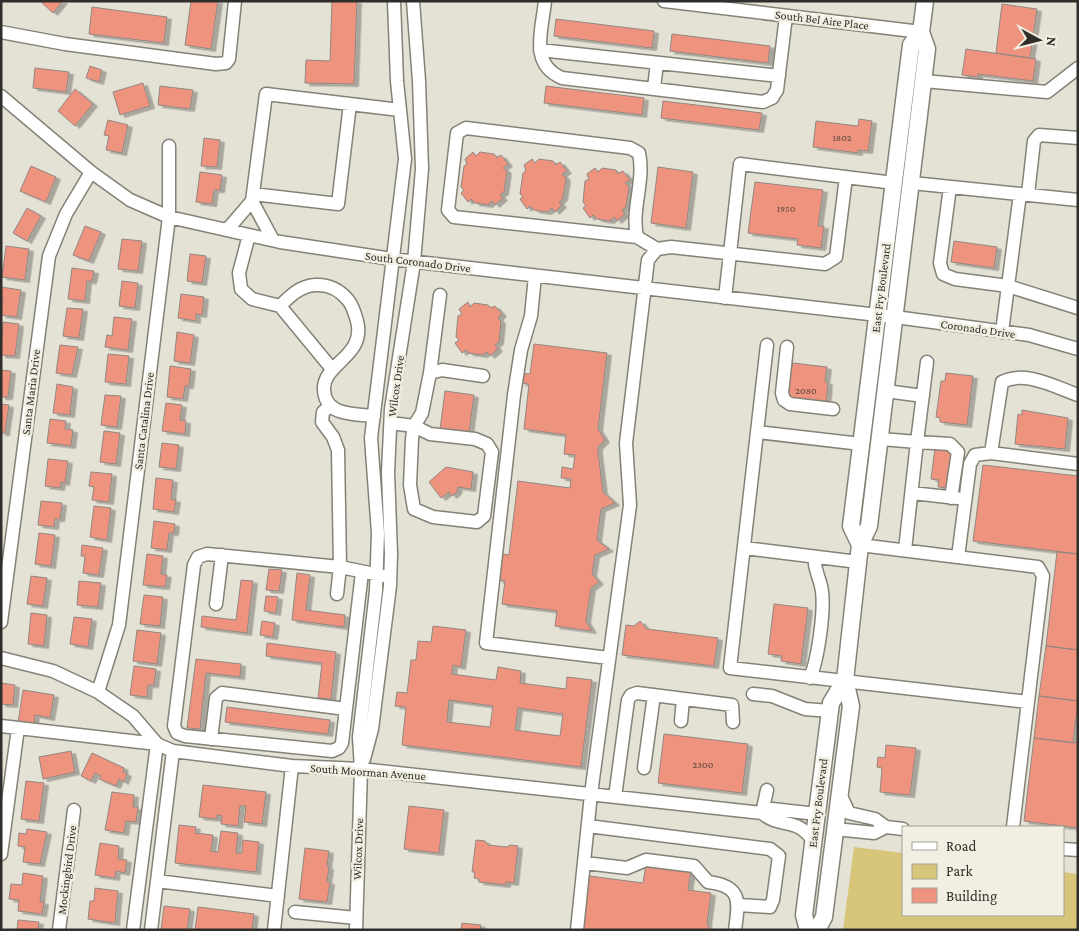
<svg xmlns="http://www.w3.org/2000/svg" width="1079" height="931" font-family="'Crimson Pro',serif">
  <defs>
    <filter id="shadow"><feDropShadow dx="4.5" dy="2.5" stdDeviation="0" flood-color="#0004"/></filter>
  </defs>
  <rect width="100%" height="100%" fill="#e4e1d5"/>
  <!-- green -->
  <path fill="#d7c579" d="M854,847L903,853V915H1063V872L1078,874V930H843Z"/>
  <!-- building -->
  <path fill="#ee937d" stroke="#938683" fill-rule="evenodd" filter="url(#shadow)" d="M40,1H63L53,13Z
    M191,1H218L211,49L185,45Z
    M332,1H357L354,84L305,83L306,60L330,61Z
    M1002,4L1037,9L1030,58L996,53Z
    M92,7L167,17L164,43L89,34Z
    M556,19L654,31L652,48L554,36Z
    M672,34L770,46L768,63L670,51Z
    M966,49L1036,59L1033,81L978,74V77L962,75Z
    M90,66L102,70L99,82L86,78Z
    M35,68L69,72L66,92L33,88Z
    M143,83L150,106L120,115L113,92Z
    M160,86L193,90L190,109L158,105Z
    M546,86L644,98L642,115L544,103Z
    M75,89L93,104L75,126L58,111Z
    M663,101L762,113L759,130L661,118Z
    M859,119L872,121L868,151L858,150V153L813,147L816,121L858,126Z
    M108,120L128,125L122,153L106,150L109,136L104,135Z
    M204,138L220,140L217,167L201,166Z
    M473,152L476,156L480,152L494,154L497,158L501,155L508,164L503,168L507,171L504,192L500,195L503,198L495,205L492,201L488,205L475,203L471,199L468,202L461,193L464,190L461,187L464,166L467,164L465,159Z
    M532,159L535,163L539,159L553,161L556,165L560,162L567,171L562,174L566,178L563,198L559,202L562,205L555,212L552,208L547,212L534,210L530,206L527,209L520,199L523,197L520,194L523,173L526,171L524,165Z
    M31,166L56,177L46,202L20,191Z
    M658,167L693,172L686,228L651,223Z
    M595,168L598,172L602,168L616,170L618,174L623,171L630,180L625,183L629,187L626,207L622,210L625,214L617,221L614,217L610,221L597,219L593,215L590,218L583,208L586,206L583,202L585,181L589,179L587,174Z
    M200,172L222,175L220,190H214L212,204L196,202Z
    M755,182L823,190L818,226H824L821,248L797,245L798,239L748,233Z
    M27,208L41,216L27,241L13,233Z
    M85,226L101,232L89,261L73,255Z
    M122,239L142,241L138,271L118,269Z
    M954,241L997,247L994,268L951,262Z
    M6,246L29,249L25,280L2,277Z
    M190,254L206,256L202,283L187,281Z
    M72,268L94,271L92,281H87L85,301L68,299Z
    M122,281L138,283L135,308L119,306Z
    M1,287L21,290L17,317L1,315L3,299H1Z
    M181,294L204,297L202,315L196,314V321L178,318Z
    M468,302L470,307L474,303L488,305L491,308L495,306L502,314L498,318L501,321L499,342L495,345L498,349L490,356L487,352L483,355L469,353L466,350L462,353L455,343L459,340L456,337L458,316L462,314L459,309Z
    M67,308L83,309L79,338L63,336Z
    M114,317L132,319L128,350L105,347L107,335L112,336Z
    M3,322L19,324L15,356L1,355Z
    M177,332L194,335L190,363L174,361Z
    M534,344L607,353L598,429L605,440L598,447V452L603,492L615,503L601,509L597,540L609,549L595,555L592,574L599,582L591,588L586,621L592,631L555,626L557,611L502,604L505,581L498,580L501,554L509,555L518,481L570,488L571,479L561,478L562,467L573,469L575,455L564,454L566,435L524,429L529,384L521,383L522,373L530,374Z
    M60,345L78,347L72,375L56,373Z
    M108,354L129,356L126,384L105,382Z
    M793,363L827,367L825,382H828L826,406L784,397L787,366L792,367Z
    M170,366L191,369L189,386H185L183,399L167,397Z
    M1,370L11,371L8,397H1Z
    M946,373L973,376L967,425L940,422V418L936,417L941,381H945Z
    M57,384L73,387L70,415L53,413Z
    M445,391L474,395L469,433L440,429Z
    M105,395L121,396L117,427L101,425Z
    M166,403L182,405L180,420L186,421L185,434L162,431Z
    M1,404L9,405L5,433H1Z
    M1022,410L1068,418L1065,449L1015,444L1018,414L1022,415Z
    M50,419L66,421L65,429L73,430L71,446L47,443Z
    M104,431L120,433L116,464L100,462Z
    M162,443L179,445L176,469L159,467Z
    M935,448L953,450L948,488L938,487L939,480L931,479Z
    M48,459L68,461L65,483L61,482L60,488L45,486Z
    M983,465L1078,476V554L973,541Z
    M446,467L473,472L471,489L458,487L457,492L452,496L449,492L441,498L429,482Z
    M91,472L112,474L109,502L92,500L94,487L89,486Z
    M156,478L173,480L171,499L176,500L174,512L153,509Z
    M41,501L62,503L60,519H55L54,527L38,525Z
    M94,506L111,508L107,540L90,537Z
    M154,521L175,524L174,533H169L167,550L151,548Z
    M39,533L55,535L51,566L35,564Z
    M82,545L103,548L99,575L83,573L85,556H81Z
    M1057,552L1078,554V650L1046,646Z
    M147,554L163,556L161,574L167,575L165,587L143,585Z
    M269,569L282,570L279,591L266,590Z
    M297,573L310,575L306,610L345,615L344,627L292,620Z
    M31,576L47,578L43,606L27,604Z
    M241,580L253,581L247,633L201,627L202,616L236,620Z
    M79,581L101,583L98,607L77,605Z
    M144,595L163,597L160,626L140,624Z
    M266,596L278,597L276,613L264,611Z
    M774,604L808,608L801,664L781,661L782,656L768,654Z
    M31,613L47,615L44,646L28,644Z
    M74,617L92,619L88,647L70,644Z
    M262,621L275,623L273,637L260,635Z
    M640,621L647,629L718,638L714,666L622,655L626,625L634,626Z
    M433,626L466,630L461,667L453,665L452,674L496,680L498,667L521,671L520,683L566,689L567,677L592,680L581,767L402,745L406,707L395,706L397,692L407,693L411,660H416L418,641L431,642ZM449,700L493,706L490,727L447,722ZM518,708L563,714L560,736L515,730Z
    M137,630L161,633L157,664L133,661Z
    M267,643L336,652L331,699L318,698L322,663L266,656Z
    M1046,646L1078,650V701L1039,696Z
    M196,659L241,664L240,677L206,673L200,729L187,728Z
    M134,666L156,669L154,685H148L147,697L130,695Z
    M1,683L15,685L13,705L1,704Z
    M23,690L54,695L50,718L35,715L34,725L18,723Z
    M1039,696L1078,701L1073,743L1034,738Z
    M227,707L330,720L328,734L225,722Z
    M664,734L748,744L742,793L658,783Z
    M1034,738L1078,743V828L1024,821Z
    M886,745L916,748L910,795L880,792L882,768L877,767L878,757L885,758Z
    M71,751L75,772L43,779L39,757Z
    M92,753L124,768L123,772L127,774L124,782L119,779L116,786L99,779L101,776L95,773L91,781L81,776Z
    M26,781L44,783L39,821L21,819Z
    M203,785L266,792L262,824L244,822L246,806H240L238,826L221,824L222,816L217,815V819L199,817Z
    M112,792L134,795L133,807H138L136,822L126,821L124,833L105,830Z
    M409,806L444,810L439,853L404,849Z
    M179,825L196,827L195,833L213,835L211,851L218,852L221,831L238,833L236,853H242L243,840L259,842L256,872L175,863Z
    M27,829L47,832L40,864L23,862L25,847L18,846L19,833L26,834Z
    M476,840L485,841L488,845L507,847L510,845L518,846L514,883L506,882V885L479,882V879L474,878L475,872H472Z
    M100,843L119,846L118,859L127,860L125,873L116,871L115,878L95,875Z
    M305,848L329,851L327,866L329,867L327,882H330L327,902L299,899Z
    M646,864L691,870L688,890L711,893L707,924L710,930H583L589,876L643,883Z
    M23,873L43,876L40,902H44L42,914L18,911L19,900L9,899L11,884L22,885Z
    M95,888L118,891L115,923L88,919L90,901H94Z
    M164,906L190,909L187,930H161Z
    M198,907L254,914L252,930H195Z
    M18,920L39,922L38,930H17Z
    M462,923L481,925L480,930H461Z"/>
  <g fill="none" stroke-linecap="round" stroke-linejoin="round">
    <defs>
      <path id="minor" d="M545,1C542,31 529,64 562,78L763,102L772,98L777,90L786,16
        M664,1L921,32
        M1,32L65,44L216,64L226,63L229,59L235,1
        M540,50L779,76
        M924,81L1047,92L1078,68
        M654,88L657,63
        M1,96L91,172L130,200L169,217L280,242L392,259L895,317L1029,335L1078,349
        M912,183L1078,200
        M950,187L940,263L943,274L955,279L1008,286L1078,308
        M253,194L338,204L350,104
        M1028,194L1034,141L1039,135L1078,138
        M252,201L273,240
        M227,230L252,201L266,94L400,110
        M249,235L239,273L241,289L252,299L280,306L332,369
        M637,237L454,217L448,210L457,133L466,128L630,148L639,153C645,181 631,209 637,237L657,249
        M535,276L531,316L521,350L514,395L486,643L609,658
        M725,298L740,164L894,183
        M280,306C290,296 300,286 315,285C328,284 340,290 348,300C353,306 355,314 357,321C367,359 316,364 325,396C330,416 357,414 374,416
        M1002,332L1020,194
        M767,345L730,668L1028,702
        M787,347L782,393L784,400L790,404L833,409
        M927,362L917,442L950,444L958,452L951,498
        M430,373L440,295
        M886,391L923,396
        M330,406L323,412L322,422L333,437L338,450L340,567L337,594
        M391,423L414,426L430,434L475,439L487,444L492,452L484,516L477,522L433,517L414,509L410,485L412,439L414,426L422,413L430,373L442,370L483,376
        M757,432L861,444
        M881,439L917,442L905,550
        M991,453L1002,382C1025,370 1055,387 1078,395
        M912,493L957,498
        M860,545L1038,567L1043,576L1013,827
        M745,548L858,562
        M958,557L970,464L975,455L991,453L1078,464
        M362,572L342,743L339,748L332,751L185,736L177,733L174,726L194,565L198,557L207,554L340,567L385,576
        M216,604L222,555
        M1,622L49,256L66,214L91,172
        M1,658L53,671L98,692L133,716L157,744L173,751L292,766L361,769L762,813L772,809L817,814
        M810,678C818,659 826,606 821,586C818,574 815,571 814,557
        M98,692L119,625L169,217V146
        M753,694L772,696L805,709L830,711
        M681,721L683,699
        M1,726L157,744L133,930
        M211,739L216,698L222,693L346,709
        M364,759L372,729L390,586L391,554L388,472L391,409L414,262L422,169L419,81L413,1
        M644,768L654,695
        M840,794L849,813L875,819L886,827
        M615,797L628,700L631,695L637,693L732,705L733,722
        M762,813C782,830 796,815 814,842
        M762,813L767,790
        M588,826L770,849L779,856L773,900L770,907L739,905
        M835,829L874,833L886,827L903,829
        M1063,849L1078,850
        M1,854L18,728
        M585,863L627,868L646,860L694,866L708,882C742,886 739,901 735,930
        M157,881L278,896
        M295,912L356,918
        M59,930L74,810
        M151,930L173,751
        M274,930L292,766
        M356,930L361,769L359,737L376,591L378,533L371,438L405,159L397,81L394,1
        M577,930L591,794L630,505L626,443L648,260L657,249L671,247L825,264L836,257L846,177"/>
      <path id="major" d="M860,545L851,526L911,45L921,32L925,1
        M808,930L804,915L831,703L845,680
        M817,930L824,917L851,706L845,680L860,545L869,526L927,49L921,32"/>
    </defs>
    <!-- minor casing -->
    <use href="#minor" stroke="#848176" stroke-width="15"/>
    <!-- major casing -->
    <use href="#major" stroke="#848176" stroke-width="19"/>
    <!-- minor -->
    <use href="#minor" stroke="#fff" stroke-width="12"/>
    <!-- major -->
    <use href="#major" stroke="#fff" stroke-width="16"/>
  </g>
  <g text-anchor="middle" stroke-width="5" stroke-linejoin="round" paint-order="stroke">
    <!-- number labels -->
    <g font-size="10" fill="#5f473f">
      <text x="842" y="141">1802</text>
      <text x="786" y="212">1950</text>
      <text x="806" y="394">2080</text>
      <text x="703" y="768">2300</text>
    </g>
    <!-- street labels -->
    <g font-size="12" fill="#2f2e2a" stroke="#f1efe2">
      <text transform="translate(822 20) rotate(7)" y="4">South Bel Aire Place</text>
      <text transform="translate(418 262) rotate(7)" y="4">South Coronado Drive</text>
      <text transform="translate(881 288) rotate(-83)" y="4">East Fry Boulevard</text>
      <text transform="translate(978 329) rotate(8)" y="4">Coronado Drive</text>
      <text transform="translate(396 386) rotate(-82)" y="4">Wilcox Drive</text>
      <text transform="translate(31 392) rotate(-83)" y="4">Santa Maria Drive</text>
      <text transform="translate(144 421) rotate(-83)" y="4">Santa Catalina Drive</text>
      <text transform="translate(368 772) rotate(4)" y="4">South Moorman Avenue</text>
      <text transform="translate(818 803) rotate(-83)" y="4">East Fry Boulevard</text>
      <text transform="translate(358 849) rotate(-88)" y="4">Wilcox Drive</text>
      <text transform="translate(67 870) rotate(-83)" y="4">Mockingbird Drive</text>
    </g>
  </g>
  <!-- border -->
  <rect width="1079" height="931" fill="none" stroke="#2f2e2a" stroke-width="5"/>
  <!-- legend -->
  <rect x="902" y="826" width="162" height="90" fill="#f1efe2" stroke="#a3a298"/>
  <rect x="912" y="842" width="25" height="8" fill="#ffffff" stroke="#a3a298"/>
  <text x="946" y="851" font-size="15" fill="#2f2e2a">Road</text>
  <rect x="912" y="864" width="25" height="15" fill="#d7c579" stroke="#a3a298"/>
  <text x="946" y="876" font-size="15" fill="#2f2e2a">Park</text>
  <rect x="912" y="888" width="25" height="15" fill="#ee937d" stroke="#a3a298"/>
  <text x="946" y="901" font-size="15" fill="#2f2e2a">Building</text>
  <!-- north arrow -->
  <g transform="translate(1039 40) rotate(97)" stroke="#f1efe2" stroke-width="4" paint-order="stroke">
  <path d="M0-4L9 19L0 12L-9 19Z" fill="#2f2e2a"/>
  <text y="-8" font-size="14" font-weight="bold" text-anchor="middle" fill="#2f2e2a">N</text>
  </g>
</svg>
